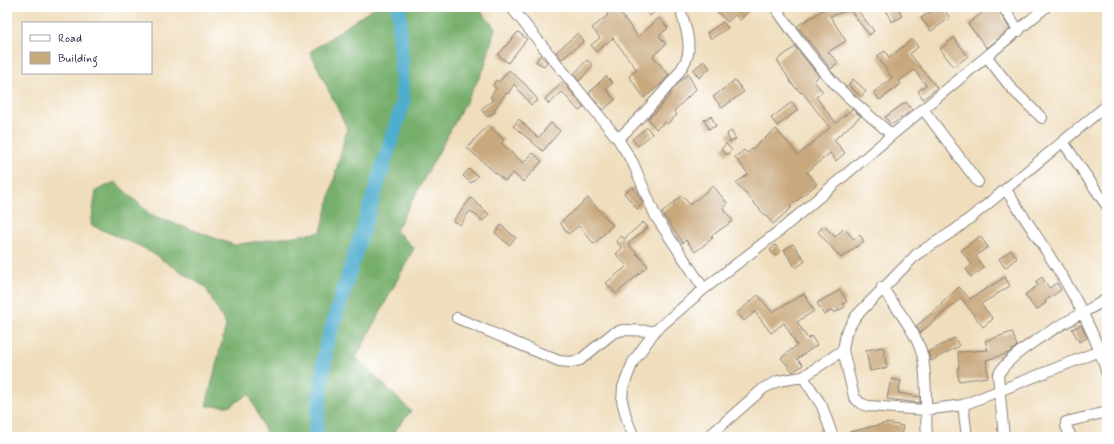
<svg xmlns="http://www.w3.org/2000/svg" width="1114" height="444" font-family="Mynerve,sans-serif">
  <rect width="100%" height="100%" fill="#fff"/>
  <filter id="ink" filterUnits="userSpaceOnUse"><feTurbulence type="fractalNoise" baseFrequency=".025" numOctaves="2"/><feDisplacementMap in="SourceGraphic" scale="8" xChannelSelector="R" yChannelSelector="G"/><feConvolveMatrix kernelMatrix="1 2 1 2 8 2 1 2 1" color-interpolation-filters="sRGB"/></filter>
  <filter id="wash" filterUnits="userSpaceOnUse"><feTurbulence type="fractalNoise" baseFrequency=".012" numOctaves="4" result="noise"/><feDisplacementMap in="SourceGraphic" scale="16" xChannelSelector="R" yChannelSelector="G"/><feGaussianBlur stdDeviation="0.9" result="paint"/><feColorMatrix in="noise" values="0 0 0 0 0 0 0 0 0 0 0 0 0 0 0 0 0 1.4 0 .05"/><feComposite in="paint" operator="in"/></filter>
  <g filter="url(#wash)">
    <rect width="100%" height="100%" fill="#efddbb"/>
    <!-- forest -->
    <path fill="#76af6c" stroke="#4c6854" d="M375,7H451L454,11L459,7H477L495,28L484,69L396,230L414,248L356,358L411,411L390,437H268L249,394L230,406H206L226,325L205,287L144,248L91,225L96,191L115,182L151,215L234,245L321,232L347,128L310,52Z"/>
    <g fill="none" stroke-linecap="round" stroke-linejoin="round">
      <!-- river -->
      <path stroke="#50adce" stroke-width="15" d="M315,437L326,346L403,103L399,7"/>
    </g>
    <g id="blocks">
      <!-- building -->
      <path fill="#c8a87d" d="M614,7H632L621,14L638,37L659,18L668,28L659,36L666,44L653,56L669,75L661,84L644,98L629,76L637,70L613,38L596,52L591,45L600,38L592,28L608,15L606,11Z
        M642,7H660L650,16Z
        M713,7H744L748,12L740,20L735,15L727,22Z
        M828,7H855L874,31L869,35L850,10L830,16L846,41L828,52L838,62L831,69L797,26Z
        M885,7H898L902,17L891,22Z
        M937,7H942L950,18L931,31L921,18Z
        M989,7H996L1010,29L987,48L968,24Z
        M723,22L728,28L711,39L707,33Z
        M518,32L527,39L508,63L498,55Z
        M578,33L584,41L562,59L556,52Z
        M954,38L968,56L954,67L940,49Z
        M912,39L918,47L910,54L937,88L923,99L918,91L926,85L914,70L899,81L901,84L880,100L874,92L892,78L877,56L885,51L889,58Z
        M795,47L819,76L814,81L823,92L816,97L836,123L852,109L861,116L834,140L845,153L836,161L830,153L807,172L817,184L790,206L791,208L773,224L736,183L748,174L735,157L744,150L747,153L776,129L798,155L830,128L802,92L801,93L792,84L777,60Z
        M540,55L547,62L544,66L536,62Z
        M587,60L592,64V67L579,81L574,74Z
        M704,61L710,68L699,78L693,70Z
        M509,70L525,84L538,100L531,105L514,84L508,94L506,93L494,110L495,112L487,117L481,109L493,100L490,97L496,88L493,86L496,80L499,82Z
        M688,74L696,89L674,111L677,115L667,124L665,122L656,129L648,118L656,112L671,94L670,93L680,81Z
        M606,76L613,83L606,89L615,100L603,110L589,93Z
        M853,79L866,91L861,97L848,85Z
        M735,80L744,92L722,108L713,97Z
        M563,82L584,107L579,111L562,92L549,104L545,99Z
        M792,102L798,110L777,126L771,118Z
        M906,102L912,110L891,125L885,117Z
        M711,116L716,126L709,129L704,120Z
        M519,119L538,138L551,123L560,131L543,151L513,126Z
        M488,125L504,140L501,143L523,163L533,153L542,161L523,182L513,173L505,181L467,148Z
        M647,127L652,134L638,146L632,139Z
        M731,131L736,139L730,142L727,134Z
        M726,144L732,150L726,155L721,149Z
        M469,169L478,176L471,183L463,176Z
        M713,186L728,204L723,208L733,221L711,236L713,238L695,252L686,240L683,243L662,213L682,195L690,205Z
        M633,187L643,203L637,209L624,193Z
        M471,198L489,214L483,221L470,211L460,225L453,221Z
        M588,198L613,225L594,244L579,226L568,234L560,223Z
        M643,222L648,227L628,244L648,266L616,294L606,283L627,266L616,254L622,248L616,241L622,236L624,239Z
        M501,225L516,238L509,245L495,233Z
        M824,226L835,237L844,228L854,239L860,235L864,241L841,258L818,232Z
        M980,236L988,247L976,256L984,268L971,277L966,269L972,265L961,250Z
        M793,244L805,261L796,268L784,250Z
        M775,245L781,251L775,256L770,250Z
        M1011,250L1017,258L1005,268L999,259Z
        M1005,277L1010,286L981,304L993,319L983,327L961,298L920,333L916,326L942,305L941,304L959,287L970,299Z
        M1042,277L1049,288L1057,283L1061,290L1045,301L1046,303L1036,310L1025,295L1038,285L1035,282Z
        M840,290L847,301L843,304L845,307L834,313L832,310L824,315L817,303Z
        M804,294L814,311L797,322L808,339L811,336L817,345L797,359L803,365L793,372L781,358L797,345L784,323L771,333L755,312L744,321L737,313L758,295L772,312Z
        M1081,325L1087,338L1079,342L1072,329Z
        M1012,332L1017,346L1009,353L986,360L988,377L959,381L957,369L959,368L958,352L988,350L985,341Z
        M955,338L959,346L931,361L928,352Z
        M883,347L887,368L870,371L866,350Z
        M891,379L901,381L898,393L920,397V403L887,399Z
        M887,423L903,426L901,437H842V434Z"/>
    </g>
  </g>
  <g filter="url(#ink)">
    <use href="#blocks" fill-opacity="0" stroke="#88807b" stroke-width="1"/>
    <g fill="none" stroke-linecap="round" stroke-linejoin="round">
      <defs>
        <path id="minor" d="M511,7L618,139L633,163L656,217L704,289
          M775,7C797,39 819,69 847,96C862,109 877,122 892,135
          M1003,7L1019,31
          M987,57L1012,89L1042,118
          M1107,105L984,207L955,230L917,254L856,316L846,333L843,350L854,397L860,403L868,406L925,410L963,405L1107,348
          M923,109L978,182
          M618,139C633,125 686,72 688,54C690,40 686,28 682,15
          M1063,142L1107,206
          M1006,190C1044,248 1088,307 1107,374
          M882,287C896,308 915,330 922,354C928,377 925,412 927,437
          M457,318L559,361L570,362L580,360L613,333L623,330L655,331
          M803,377L822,406L833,437
          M963,405L967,437
          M634,437L627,420L622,401L623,387L633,362L655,331L704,289L783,228L892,135L1046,7
          M708,437L764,388L778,381L803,377L843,350
          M1004,437L998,375C1012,348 1080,315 1107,299
          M1071,437L1066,426V422L1107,412"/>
      </defs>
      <!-- minor casing -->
      <use href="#minor" stroke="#88807b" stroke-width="12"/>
      <!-- minor -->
      <use href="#minor" stroke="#fff" stroke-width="10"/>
    </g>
  </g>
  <!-- margin -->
  <rect width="1114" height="444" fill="none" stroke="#fff" stroke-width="24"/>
  <!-- legend -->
  <rect x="22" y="22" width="130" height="52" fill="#ffffff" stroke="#a7a7b1"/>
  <rect x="30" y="35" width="20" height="6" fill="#ffffff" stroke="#a7a7b1"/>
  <text x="58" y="42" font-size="12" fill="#22223b">Road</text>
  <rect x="30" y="52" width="20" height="12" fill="#c8a87d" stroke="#a7a7b1"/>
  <text x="58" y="62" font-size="12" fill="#22223b">Building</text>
</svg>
